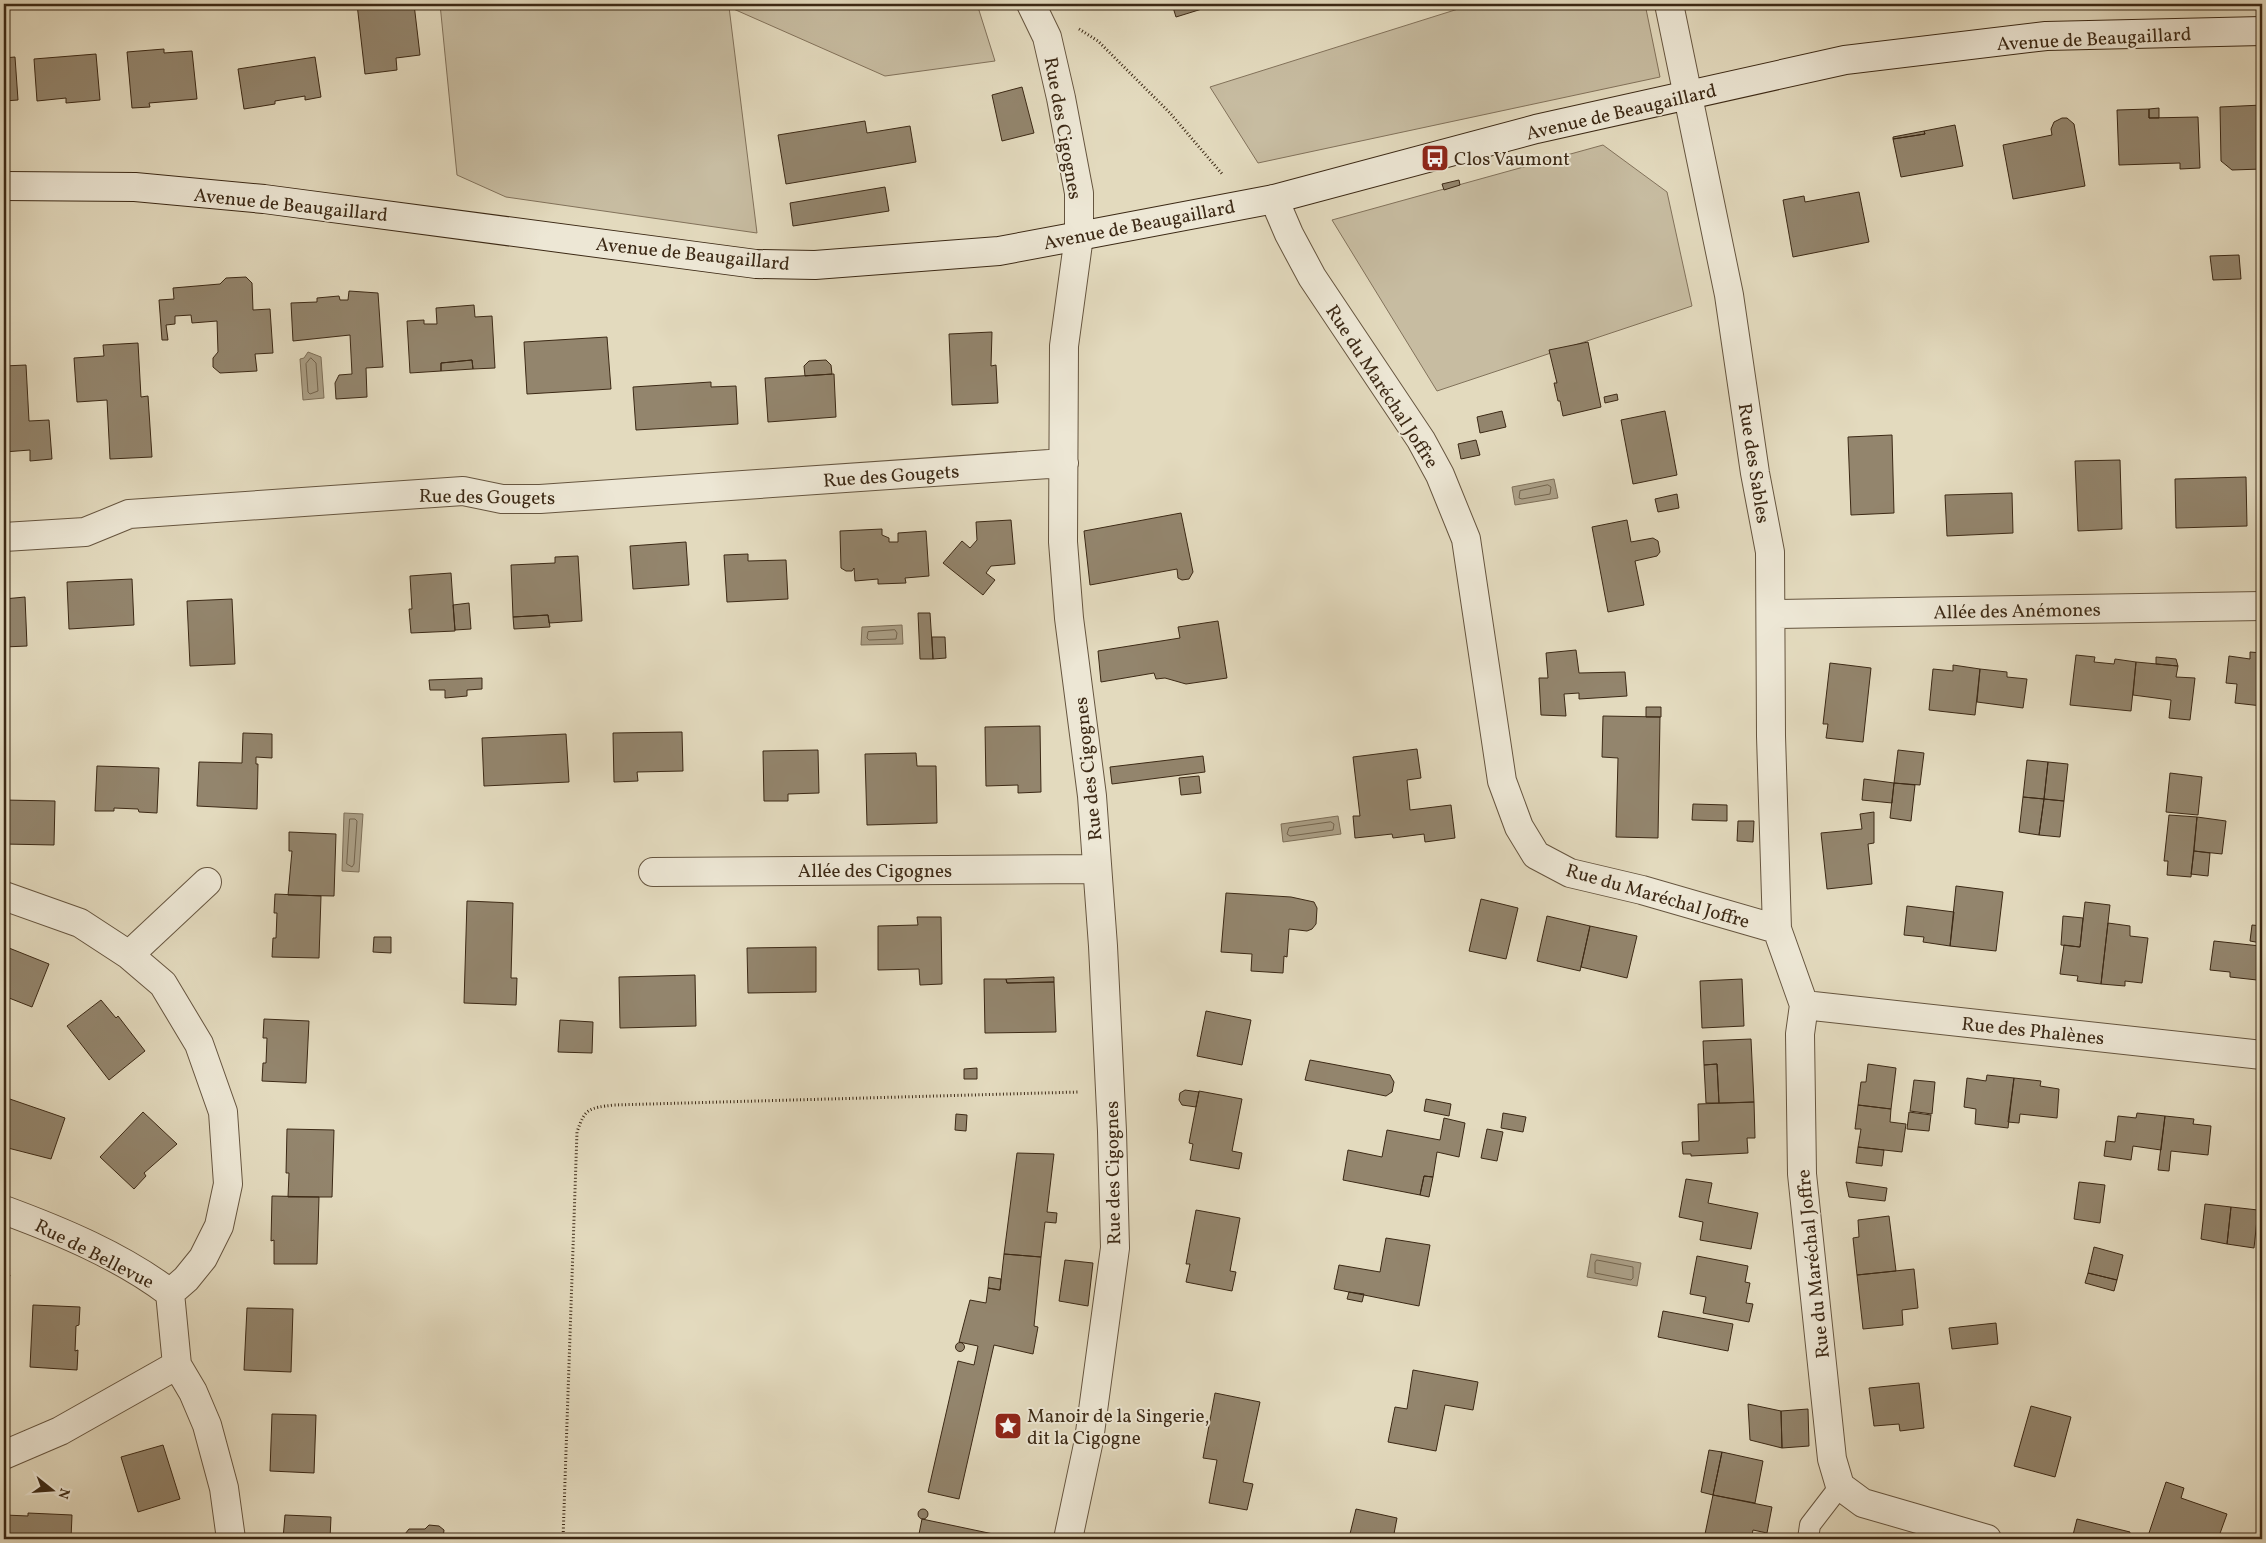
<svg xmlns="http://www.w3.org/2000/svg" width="2266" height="1543" font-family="Vollkorn,serif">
  <rect width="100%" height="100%" fill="#e3dabe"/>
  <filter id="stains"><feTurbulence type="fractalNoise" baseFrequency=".004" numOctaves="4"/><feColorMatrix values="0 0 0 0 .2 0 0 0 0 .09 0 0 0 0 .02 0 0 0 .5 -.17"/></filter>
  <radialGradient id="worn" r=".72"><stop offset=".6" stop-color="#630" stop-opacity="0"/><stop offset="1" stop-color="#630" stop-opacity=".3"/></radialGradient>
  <!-- green -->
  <path fill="#c7bca1" stroke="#82725b" d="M440,4H977L995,61L885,76L729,7L757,233L506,197L457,175Z
    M1474,4H1645L1660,77L1258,163L1210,87Z
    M1603,145L1667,192L1692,306L1437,391L1332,220Z"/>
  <!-- water -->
  <path fill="#aa9e85" stroke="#7e6f58" d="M308,352L321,357L324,398L303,400L300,359L304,358Z
    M1554,479L1558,498L1515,505L1512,487Z
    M902,625L903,644L861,645L862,627Z
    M344,813L363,814L359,872L342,871Z
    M1338,816L1341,834L1283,842L1281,824Z
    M1591,1254L1641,1263L1637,1286L1587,1277Z"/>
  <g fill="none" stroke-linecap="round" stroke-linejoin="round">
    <!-- shore -->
    <path stroke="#73644d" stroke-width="1" d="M311,358L316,363L318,391L310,394L308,392L306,364Z
      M1548,485L1551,487L1550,494L1522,499L1519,498L1520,491Z
      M895,630L897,633L896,639L869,640L867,638L868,632Z
      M350,819H355L357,821L354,864L352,867L347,864Z
      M1331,822L1334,824L1333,830L1290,836L1287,834L1289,828Z
      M1597,1260L1633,1267V1278L1631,1280L1595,1273V1263Z"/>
  </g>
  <!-- building -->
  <path fill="#93856d" stroke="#3c2915" d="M357,4H414L420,55L396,58L397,70L365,74Z
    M1172,4H1218L1176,17Z
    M164,49V53L192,51L197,99L149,103L150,107L132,108L127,52Z
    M96,54L100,100L66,103V98L37,101L34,59Z
    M15,57L18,100L4,101V58Z
    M315,57L321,97L305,100V96L275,101V104L244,109L238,69Z
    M1022,87L1034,133L1002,141L992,95Z
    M2262,105V169L2232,170L2221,161L2220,107Z
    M2159,108V118H2149V109Z
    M2149,109V118L2198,117L2200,168L2180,169V163L2119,165L2117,110Z
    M2062,118H2067L2074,124L2085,186L2013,199L2003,145L2052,135L2051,129L2054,122Z
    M865,121L867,133L910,126L916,162L786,184L778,135Z
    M1955,125L1963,166L1901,177L1893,139L1925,134L1924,131Z
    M1924,131L1925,134L1893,139V137Z
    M1459,180L1460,185L1444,190L1442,184Z
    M885,187L889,211L793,226L790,203Z
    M1859,192L1869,242L1793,257L1783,200L1804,196L1805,202Z
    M2239,255L2241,279L2213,280L2210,256Z
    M246,277L252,283L253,310L270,309L273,353L255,354L257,371L220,373L213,367V358L218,352L217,321L192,323L191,315L175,316V324L166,325L168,340H162L159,300L174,299L173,288L220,284L226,278Z
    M349,291L378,293L383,367L366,368L367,397L336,399L335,383L339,375L352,374L350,335L293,341L291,303L317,302V298L339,296L340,300H348Z
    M474,305L475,317L492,316L495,368L473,369L472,360L441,363V371L410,373L407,321L424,320V324H437L436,308Z
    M992,332L991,366L996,365L998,403L952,405L949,334Z
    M607,337L611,389L527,394L524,342Z
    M1588,342L1601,407L1563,416L1560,401H1558L1554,383H1557L1549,350Z
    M138,343L141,397L148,396L152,457L110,459L107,400L77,402L74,358L104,356L103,345Z
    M472,360L473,369L441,371V363Z
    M826,360L831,365L832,374L805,376L804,366L809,361Z
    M26,365L29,421L49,420L52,459L30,461V450L4,452V366Z
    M834,374L836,417L768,422L765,378Z
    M711,382V387L736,386L738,424L636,430L633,387Z
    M1617,394L1618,400L1605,403L1604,397Z
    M1502,411L1506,427L1480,433L1477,417Z
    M1665,411L1677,475L1633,484L1621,420Z
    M1892,435L1894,513L1851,515L1848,437Z
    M1476,440L1480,455L1461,459L1458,444Z
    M2120,460L2122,529L2078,531L2075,461Z
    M2246,477L2247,526L2176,528L2175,479Z
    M2012,493L2013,533L1947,536L1945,495Z
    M1677,494L1679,508L1658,512L1655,499Z
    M1181,513L1193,572L1189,579L1182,580L1178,578L1177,569L1090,585L1084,531Z
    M1011,520L1015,564L991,566L986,573L995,580L983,595L943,563L962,541L970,548L977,540L976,522Z
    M1627,520L1631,542L1653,538L1658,541L1660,552L1657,556L1635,561L1644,605L1608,612L1592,527Z
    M882,529V535L889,538V542H898V533L926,531L929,576L905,578L906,583L878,584V579L855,581L854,568L852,571H846L841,568L840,531Z
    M686,542L689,585L633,589L630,546Z
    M748,554V561L786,560L788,599L727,602L724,555Z
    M578,556L582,621L549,623L548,615L513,617L511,565L555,563V557Z
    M451,573L455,631L411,633L409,609H412L410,576Z
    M132,579L134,625L69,629L67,582Z
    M25,597L27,646L4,647V599Z
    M232,599L235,664L190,666L187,601Z
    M469,603L471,629L455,630L453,605Z
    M918,613H930L933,659H920Z
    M548,615L550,627L514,629L513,617Z
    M1218,621L1227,678L1186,684L1165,678L1156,679L1154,673L1101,682L1098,651L1180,638L1178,627Z
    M932,637H945L946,658L933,659Z
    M1576,650L1579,673L1625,672L1627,696L1579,699V693L1564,694L1566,716L1541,715L1539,678H1548L1546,653Z
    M2250,652L2262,653V706L2235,703L2237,684L2226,683L2229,656L2250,659Z
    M2076,655L2095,657L2094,662L2114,664L2115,659L2136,662L2131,711L2070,705Z
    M2156,657L2176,659L2178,666L2156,664Z
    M2136,662L2178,666L2176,677L2195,678L2190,720L2169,718L2171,700L2133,695Z
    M1830,663L1871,668L1863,742L1826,738L1828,724H1823Z
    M1953,665L1980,669L1975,715L1929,710L1933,669L1953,671Z
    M1980,669L2007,672V677L2027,679L2023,708L1977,702Z
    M482,678V689L467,690V696L445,698V690H430L429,680Z
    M1646,707H1661V717H1646Z
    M1603,716L1660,717L1658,838L1616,837L1618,758L1602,757Z
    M1040,726L1041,792L1018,793V785L986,786L985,727Z
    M682,732L683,771L637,772L638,781L614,782L613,733Z
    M243,733L272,734V758L256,757V764H258L257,809L197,806L199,762L242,763Z
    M566,734L569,782L484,786L482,738Z
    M1417,749L1421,778L1407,780L1410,810L1451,805L1455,838L1425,842L1424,834L1393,838L1392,834L1355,838L1353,816H1360L1353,757Z
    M818,750L819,793L788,794V801H764L763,751Z
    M1898,750L1924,753L1920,785L1894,783Z
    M916,753L917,766H936L937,823L867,825L865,754Z
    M1203,756L1205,772L1112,784L1110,767Z
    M2027,760L2048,762L2044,799L2023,797Z
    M2048,762L2068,764L2064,801L2044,799Z
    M97,766L159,768L157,813L139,812L138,809L114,808V811H95Z
    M2170,773L2202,777L2198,815L2166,812Z
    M1199,776L1201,793L1181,795L1179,778Z
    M1864,779L1894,783L1892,803L1862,800Z
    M1894,783L1915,785L1911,821L1890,818Z
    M2023,797L2044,799L2039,835L2019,832Z
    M2044,799L2064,801L2060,837L2039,835Z
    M4,800L55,801L54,845L4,844Z
    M1693,804L1727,805V821L1692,820Z
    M1874,812V843L1868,844L1872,884L1827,889L1821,833L1862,829L1860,814Z
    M2169,815L2197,817L2191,877L2167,875L2168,861H2164Z
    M2197,817L2226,821L2222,854L2194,851Z
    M1738,821H1754L1753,842L1737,841Z
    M289,832L336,834L334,896L288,895L292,851H289Z
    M2194,851L2210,853L2208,876L2191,874Z
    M1956,886L2003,892L1996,951L1950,946Z
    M1226,893L1291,897L1314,902L1317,908L1316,924L1312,929L1307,931L1289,929L1287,957L1284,956L1283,973L1251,971L1252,954L1221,952Z
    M275,894L321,896L319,958L272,957L273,938H276L277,913H274Z
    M1481,899L1518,908L1506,959L1469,951Z
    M467,901L513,903L511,978H517L516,1005L464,1003Z
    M2085,902L2110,905L2101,984L2077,981L2078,976L2060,974L2064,945L2080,947Z
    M1907,906L1954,912L1950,946L1923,942L1924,937L1904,935Z
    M1547,916L1590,926L1580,971L1537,961Z
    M2063,916L2083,918L2080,947L2061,945Z
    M917,917H941L942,984L920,985L919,969L878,970V926L918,925Z
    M2108,923L2130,926V936L2148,938L2142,983L2125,981V986L2101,984Z
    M2252,925L2262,926L2261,943L2250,941Z
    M1590,926L1637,936L1627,978L1581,967Z
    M374,937H391V953L373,952Z
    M2214,941L2260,946L2257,980L2230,977V972L2210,970Z
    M4,946L49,964L32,1007L4,996Z
    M2260,946H2262V981L2257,980Z
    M816,947V992L748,993L747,948Z
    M695,975L696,1026L620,1028L619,977Z
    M1054,977V982L1007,983L1006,979Z
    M984,979H1006L1007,983L1054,982L1056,1032L985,1033Z
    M1742,979L1744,1026L1702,1028L1700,981Z
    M101,1000L116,1018L118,1016L145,1051L109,1080L67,1026Z
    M1206,1011L1251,1020L1242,1065L1197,1056Z
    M264,1019L309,1021L306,1083L262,1081L263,1063H266L267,1038H263Z
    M560,1020L593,1022L592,1053L558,1052Z
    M1751,1039L1754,1102L1719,1103L1717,1064L1704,1065L1703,1041Z
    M1310,1060L1390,1075L1394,1082L1392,1092L1386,1096L1305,1080Z
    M1717,1064L1719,1103H1706L1704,1065Z
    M1868,1064L1896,1068L1891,1109L1858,1105L1861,1082H1866Z
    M977,1068V1079H964V1069Z
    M1987,1075L2014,1078L2008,1128L1975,1124L1976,1109L1964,1107L1967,1078L1986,1081Z
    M2014,1078L2041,1081L2040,1086L2059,1089L2057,1118L2020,1114L2019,1123L2008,1122Z
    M1914,1080L1935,1082L1932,1114L1910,1111Z
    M1185,1090L1199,1092L1196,1107L1182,1105L1179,1100L1180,1093Z
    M1199,1091L1242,1099L1232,1151L1242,1153L1239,1169L1190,1160L1193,1144L1189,1143Z
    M4,1097L65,1118L51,1159L4,1147Z
    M1426,1099L1451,1104L1449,1116L1424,1111Z
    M1754,1102L1755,1138H1747L1748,1153L1691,1156V1154H1683L1682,1142L1699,1141L1698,1104Z
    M1858,1105L1891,1109L1890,1122L1906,1124L1902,1152L1858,1147L1861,1129H1855Z
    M143,1112L177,1144L144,1173L146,1176L134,1189L100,1157Z
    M1909,1112L1931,1115L1929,1131L1907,1129Z
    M1503,1113L1526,1117L1523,1132L1501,1128Z
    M2137,1113L2165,1116L2161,1150L2133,1146L2131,1160L2104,1156L2106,1141L2115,1142L2118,1116L2136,1118Z
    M956,1114L967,1115L966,1131L955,1130Z
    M2165,1116L2194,1119L2193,1124L2211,1126L2208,1155L2171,1151L2169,1171L2158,1170Z
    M1444,1118L1465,1123L1459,1157L1437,1152L1433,1177L1424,1176L1420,1195L1343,1180L1348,1150L1382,1157L1387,1130L1440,1140Z
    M287,1129L334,1130L332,1197H288L289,1173H286Z
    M1487,1129L1503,1132L1497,1161L1481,1158Z
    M1858,1147L1884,1150L1882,1166L1856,1163Z
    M1017,1153L1054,1154L1047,1212L1057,1213L1056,1223L1045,1222L1041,1257L1004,1254Z
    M1424,1176L1433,1177L1429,1197L1420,1195Z
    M1686,1179L1712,1183L1708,1203L1758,1213L1751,1249L1700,1240L1703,1222L1679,1217Z
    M1846,1182L1887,1188L1885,1201L1849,1197Z
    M2079,1182L2105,1185L2100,1223L2074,1219Z
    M272,1196L319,1197L317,1264H274V1240L271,1241Z
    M2205,1204L2231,1207L2227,1244L2201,1239Z
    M2231,1207L2258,1210L2254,1248L2227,1244Z
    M1196,1210L1240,1218L1230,1271L1236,1272L1232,1291L1186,1282L1190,1264H1186Z
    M1889,1216L1896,1271L1857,1275L1853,1238L1859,1237L1858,1220Z
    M1386,1238L1430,1245L1419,1306L1334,1289L1339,1265L1380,1272Z
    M2094,1247L2123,1255L2117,1280L2088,1273Z
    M1004,1254L1041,1257L1034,1326L1038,1327L1033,1354L994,1345L959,1499L928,1492L958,1361L974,1365L978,1346L959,1342L970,1300L986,1303L988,1288L1000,1290Z
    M1697,1256L1748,1266L1745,1282L1750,1283L1746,1303L1753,1304L1749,1322L1703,1313L1706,1297L1690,1294Z
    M1065,1260L1093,1263L1088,1306L1059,1301Z
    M1914,1269L1918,1308L1902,1310L1903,1325L1863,1329L1857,1275Z
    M4,1273L10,1275L4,1295Z
    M2088,1273L2117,1280L2114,1291L2085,1283Z
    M989,1277L1001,1279L1000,1290L988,1288Z
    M1349,1292L1364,1294L1362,1302L1347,1299Z
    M33,1305L80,1307L79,1325L76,1326L75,1351L78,1350L77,1370L30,1367Z
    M247,1308L293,1309L291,1372L244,1370Z
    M1663,1311L1733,1324L1728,1351L1658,1337Z
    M1996,1323L1998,1344L1952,1349L1949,1328Z
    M955.5 1347a4.5 4.5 0 1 1 9 0a4.5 4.5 0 1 1-9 0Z
    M1413,1370L1478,1382L1473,1410L1445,1405L1436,1451L1388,1442L1395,1407L1407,1409Z
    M1919,1383L1924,1428L1900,1431L1899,1424L1874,1426L1869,1388Z
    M1215,1393L1260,1402L1243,1482L1253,1484L1247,1510L1209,1503L1217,1460L1203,1458Z
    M1748,1404L1781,1411L1782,1448L1750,1440Z
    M2031,1406L2071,1417L2055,1477L2014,1466Z
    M1808,1409L1809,1446L1782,1448L1781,1411Z
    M272,1414L316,1415L314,1473L270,1471Z
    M163,1445L180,1499L138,1512L121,1457Z
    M1709,1450L1722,1452L1713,1495L1701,1492Z
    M1722,1452L1763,1461L1755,1503L1713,1495Z
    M2166,1482L2184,1488L2181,1498L2227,1514L2218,1539H2159L2148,1536Z
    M1713,1495L1772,1507L1767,1533L1753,1530L1751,1539H1704Z
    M918 1514a5 5 0 1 1 10 0a5 5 0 1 1-10 0Z
    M1356,1509L1397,1518L1393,1539H1360V1536L1350,1534Z
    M28,1513L72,1515L71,1539H4L5,1515L28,1516Z
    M285,1515L331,1517L330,1539H283Z
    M922,1519L998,1535L997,1539H918Z
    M2077,1519L2130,1532L2129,1539H2072Z
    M429,1525L439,1526L444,1530L443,1539H405V1534L409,1529H425Z"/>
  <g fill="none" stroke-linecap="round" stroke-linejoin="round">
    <defs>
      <path id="lane" d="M1808,1539L1810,1525L1840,1486"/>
      <path id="street" d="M1031,4L1047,37L1061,98L1079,193V236L1064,346L1063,542L1069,618L1092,796L1103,946L1112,1131L1115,1248L1089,1440L1068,1539
        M1669,4L1729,295L1755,473L1770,552L1771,736L1777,929
        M1274,199L1289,234L1312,277L1421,440L1440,475L1466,539L1502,781L1519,827L1536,855L1570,873L1642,890L1777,929L1804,1005L1800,1034L1802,1174L1832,1459L1840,1486L1863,1503L1987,1539
        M4,537L85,532L129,514L463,491L502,499H540L1064,463
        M1771,614L2262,606
        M653,872L1097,869
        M4,896L80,923L129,955L163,984L199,1044L223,1112L228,1184L219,1226L203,1258L186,1279L170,1293
        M129,955L207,882
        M1804,1005L2262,1055
        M4,1210C61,1231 121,1256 170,1293L177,1365L193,1392L207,1425L224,1488L231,1539
        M4,1455L60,1431L177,1365"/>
      <path id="secondary" d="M4,186L135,187L264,199L756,264L815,265L999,251L1079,236L1274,199L1536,129L1845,60L2046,36L2262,31"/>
    </defs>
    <!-- lane casing -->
    <use href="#lane" stroke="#66553f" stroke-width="22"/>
    <!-- street casing -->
    <use href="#street" stroke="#66553f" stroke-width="30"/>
    <!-- secondary casing -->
    <use href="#secondary" stroke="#3c2915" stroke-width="30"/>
    <!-- path -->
    <path stroke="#3c2915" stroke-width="3" stroke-dasharray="1 2.5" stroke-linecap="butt" d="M1079,29L1098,41L1170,113L1223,175
      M563,1539L577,1132C585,1108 589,1108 614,1105L1079,1092"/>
    <!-- lane -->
    <use href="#lane" stroke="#ede7d5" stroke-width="20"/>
    <!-- street -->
    <use href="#street" stroke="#ede7d5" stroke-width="28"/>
    <!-- secondary -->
    <use href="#secondary" stroke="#ede7d5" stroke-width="28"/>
  </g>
  <!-- icons -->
  <defs>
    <symbol id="bus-square" viewBox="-11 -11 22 22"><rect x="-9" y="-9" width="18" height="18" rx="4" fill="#8f2418" stroke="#ede7d5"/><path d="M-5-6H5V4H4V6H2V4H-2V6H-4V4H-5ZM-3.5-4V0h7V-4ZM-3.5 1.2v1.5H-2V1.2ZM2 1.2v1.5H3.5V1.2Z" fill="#fff"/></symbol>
    <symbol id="sight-square" viewBox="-11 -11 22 22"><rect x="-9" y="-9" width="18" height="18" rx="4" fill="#8f2418" stroke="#ede7d5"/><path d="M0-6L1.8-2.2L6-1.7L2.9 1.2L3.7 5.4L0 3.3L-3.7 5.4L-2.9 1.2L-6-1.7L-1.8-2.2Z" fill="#fff"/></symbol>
  </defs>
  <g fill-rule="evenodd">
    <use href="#bus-square" x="1419" y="142" width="32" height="32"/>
    <use href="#sight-square" x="992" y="1410" width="32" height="32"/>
  </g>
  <g text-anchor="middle" stroke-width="4" stroke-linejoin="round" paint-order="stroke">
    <!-- street labels -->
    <g font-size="19" fill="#3c2915" stroke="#ede7d5">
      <text transform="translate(2094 38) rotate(-3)" y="7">Avenue de Beaugaillard</text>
      <text transform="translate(1621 111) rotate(-13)" y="7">Avenue de Beaugaillard</text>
      <text transform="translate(1064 128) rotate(80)" y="7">Rue des Cigognes</text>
      <text transform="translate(291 204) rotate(6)" y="7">Avenue de Beaugaillard</text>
      <text transform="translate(1139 224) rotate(-11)" y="7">Avenue de Beaugaillard</text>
      <text transform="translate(693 253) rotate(6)" y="7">Avenue de Beaugaillard</text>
      <text transform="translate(1383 386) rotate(57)" y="7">Rue du Maréchal Joffre</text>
      <text transform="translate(1755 463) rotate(81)" y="7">Rue des Sables</text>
      <text transform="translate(891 475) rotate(-4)" y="7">Rue des Gougets</text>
      <text transform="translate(487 496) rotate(1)" y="7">Rue des Gougets</text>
      <text transform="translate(2017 610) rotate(-1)" y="7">Allée des Anémones</text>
      <text transform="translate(1087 769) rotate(-96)" y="7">Rue des Cigognes</text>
      <text x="875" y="877">Allée des Cigognes</text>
      <text transform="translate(1658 895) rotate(16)" y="7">Rue du Maréchal Joffre</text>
      <text transform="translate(2033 1030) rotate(6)" y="7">Rue des Phalènes</text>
      <text transform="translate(1112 1173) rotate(-91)" y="7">Rue des Cigognes</text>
      <text transform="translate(95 1253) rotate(27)" y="7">Rue de Bellevue</text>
      <text transform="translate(1812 1264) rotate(-96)" y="7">Rue du Maréchal Joffre</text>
    </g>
    <!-- poi labels -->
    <g font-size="19" fill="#3c2915" stroke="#ede7d5" text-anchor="start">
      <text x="1454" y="165">Clos Vaumont</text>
      <text x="1027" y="1422">Manoir de la Singerie,<tspan x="1027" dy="22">dit la Cigogne</tspan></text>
    </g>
  </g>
  <!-- margin -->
  <rect width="2266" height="1543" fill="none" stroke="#e3dabe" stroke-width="20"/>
  <rect x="5" y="5" width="2256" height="1533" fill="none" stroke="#3c2915" stroke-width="2.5"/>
  <rect x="10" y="10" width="2246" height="1523" fill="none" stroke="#3c2915"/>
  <!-- north arrow -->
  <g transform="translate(52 1490) rotate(107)" stroke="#ede7d5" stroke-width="4" paint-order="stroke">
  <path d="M0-4L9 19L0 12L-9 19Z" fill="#3c2915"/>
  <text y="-8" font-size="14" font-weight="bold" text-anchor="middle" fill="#3c2915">N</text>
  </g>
  <rect width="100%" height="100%" filter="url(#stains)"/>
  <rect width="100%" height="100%" fill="url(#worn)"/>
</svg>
